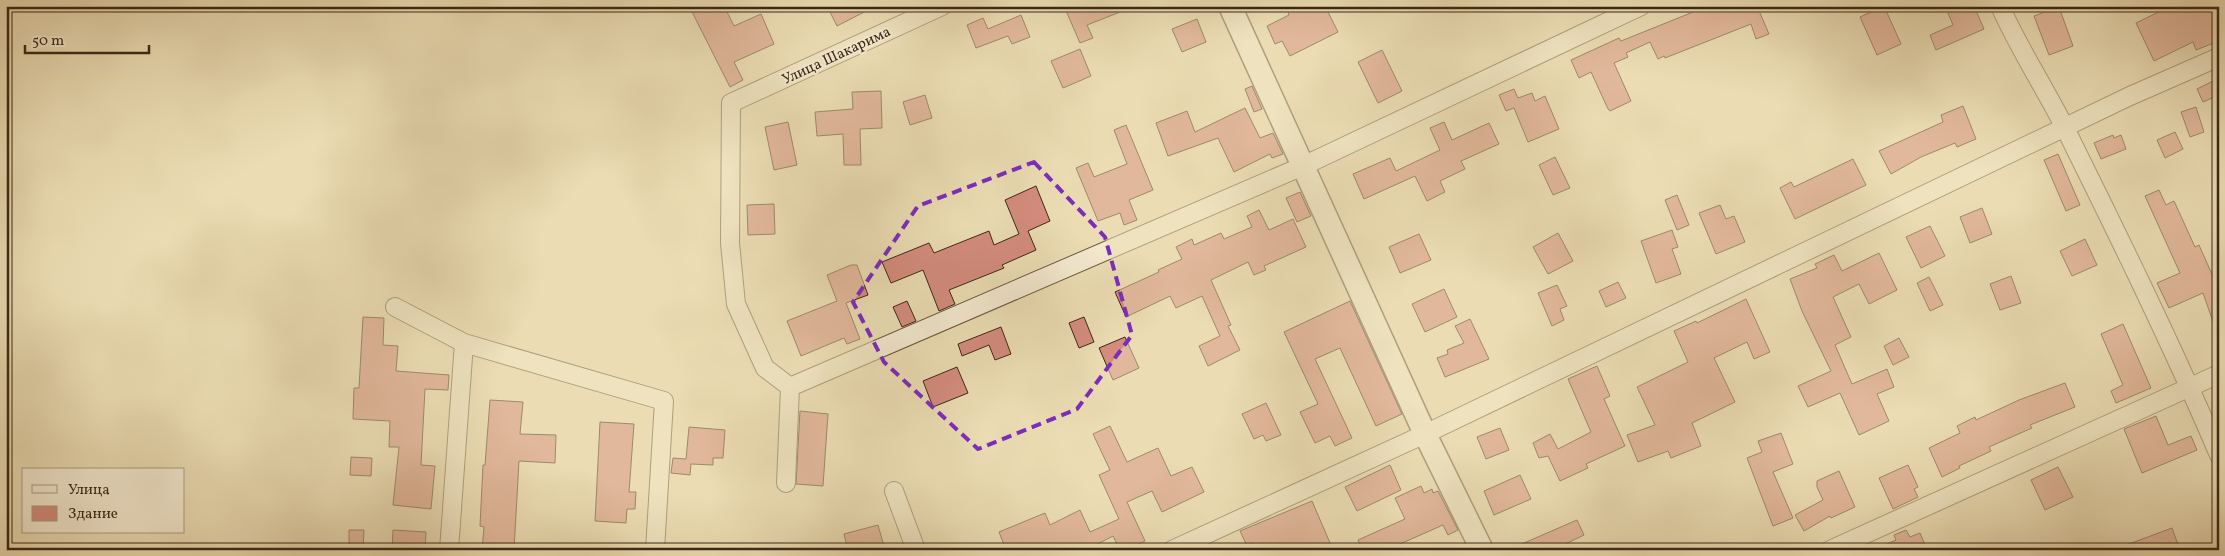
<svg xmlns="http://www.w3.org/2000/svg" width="2225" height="556" font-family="Vollkorn,serif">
  <rect width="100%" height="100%" fill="#ebdcb3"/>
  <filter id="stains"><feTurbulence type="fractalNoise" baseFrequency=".004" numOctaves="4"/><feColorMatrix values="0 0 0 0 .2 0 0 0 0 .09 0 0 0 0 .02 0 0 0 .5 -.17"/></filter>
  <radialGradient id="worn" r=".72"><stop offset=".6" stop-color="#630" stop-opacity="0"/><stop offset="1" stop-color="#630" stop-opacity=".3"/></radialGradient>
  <!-- building -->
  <path fill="#d48c7e" stroke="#3b2815" d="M689,6H724L734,26L761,14L774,44L734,62L743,80L730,87Z
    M827,6H876L837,26Z
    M1064,6H1133V7L1087,25L1093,38L1080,43Z
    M1286,6H1325L1338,32L1290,56L1282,41L1275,44L1267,26L1289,15Z
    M1708,6H1757L1769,34L1756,39L1751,24L1665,58L1664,56L1658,59L1650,42L1626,53L1628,57L1614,63L1631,101L1610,111L1608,109L1591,72L1579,78L1571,60L1619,38L1621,41Z
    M1884,6L1901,44L1877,55L1860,17Z
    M1945,6H1974L1984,29L1936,50L1930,35L1953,25Z
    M2171,6H2219V41L2196,50L2193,42L2154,61L2136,23Z
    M2059,7L2073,46L2049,55L2034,16Z
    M1021,15L1030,37L1012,44L1008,36L976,48L967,25L983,18L988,29Z
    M1197,19L1206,42L1182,52L1172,29Z
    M1080,49L1091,76L1063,88L1051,61Z
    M1382,50L1402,91L1378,103L1358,62Z
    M2213,81L2219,95L2203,102L2197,89Z
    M1252,86L1262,109L1254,112L1245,89Z
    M1514,89L1518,98L1532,93L1535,101L1545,96L1559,129L1528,142L1514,108L1506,111L1499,95Z
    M881,91L882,128L860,129L861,165H844L843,134L817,136L815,112L853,109L852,92Z
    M925,95L932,118L910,125L903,102Z
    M1963,106L1976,139L1957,147L1955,143L1921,157L1891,174L1879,151L1943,122L1941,115Z
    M2196,107L2204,132L2190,137L2181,112Z
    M1245,108L1260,138L1273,133L1283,154L1272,158L1270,154L1234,172L1218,138L1168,156L1156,123L1187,111L1195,132Z
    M788,122L797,165L774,170L765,127Z
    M1444,122L1452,140L1489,123L1499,144L1461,161L1465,169L1440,181L1445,192L1427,201L1415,176L1364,199L1353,174L1390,158L1396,171L1440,150L1430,128Z
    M1126,125L1153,190L1129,200L1137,220L1124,225L1120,213L1098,221L1076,168L1088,163L1094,177L1127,164L1114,130Z
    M2175,132L2183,149L2165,158L2157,140Z
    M2113,135L2114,138L2121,135L2126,149L2101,159L2094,143Z
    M2058,154L2080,205L2066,211L2044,160Z
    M1555,157L1570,188L1553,195L1539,165Z
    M1853,159L1866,185L1795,219L1780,188L1791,182L1794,187Z
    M1036,186L1050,221L1028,231L1036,250L1002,265L1004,268L949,290L955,304L939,311L923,270L891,283L882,262L929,243L934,253L989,231L994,245L1019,234L1005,200Z
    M2159,190L2166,205L2174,201L2195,247L2199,245L2219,290V333H2217L2203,293L2169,308L2157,283L2180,273L2145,196Z
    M1300,192L1311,216L1297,222L1286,198Z
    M1677,195L1689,225L1677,230L1665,200Z
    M774,204L775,234L748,235L747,205Z
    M1720,205L1726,219L1734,216L1745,242L1716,254L1699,213Z
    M1982,208L1992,234L1970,243L1960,217Z
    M1259,210L1269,230L1293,219L1306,247L1264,266L1266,270L1254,275L1248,262L1211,280L1231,325L1228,326L1240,350L1208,366L1199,346L1220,336L1202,296L1176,308L1170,296L1126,317L1115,292L1159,272L1158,270L1182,259L1176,247L1192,239L1194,245L1221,233L1224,239L1252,227L1247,216Z
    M1930,226L1945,256L1921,268L1906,237Z
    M1672,230L1678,247L1672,249L1681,274L1656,283L1641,241Z
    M1558,233L1573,261L1548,274L1533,247Z
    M1419,234L1431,260L1400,273L1389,247Z
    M2085,239L2097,265L2072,276L2060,251Z
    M1879,253L1897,290L1869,304L1859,284L1833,297L1851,337L1835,345L1852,384L1887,369L1894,387L1877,394L1889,421L1859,435L1840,393L1808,407L1798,386L1831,371L1802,311L1790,279L1817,268L1815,264L1834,255L1842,271Z
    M851,265H857L868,295L846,303L860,339L847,344L844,338L801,356L787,321L837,301L827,275Z
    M2011,276L2021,303L2000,310L1990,284Z
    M1929,277L1943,305L1930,311L1917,283Z
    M1618,282L1626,298L1606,307L1599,291Z
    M1557,285L1567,306L1560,309L1564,320L1552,326L1538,293Z
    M1444,289L1457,317L1425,332L1412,304Z
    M1746,299L1770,352L1754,359L1747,342L1714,358L1735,402L1692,423L1701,446L1671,458L1668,451L1638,462L1627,435L1655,425L1637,387L1688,362L1674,331L1696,321L1697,323Z
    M907,301L916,321L902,327L893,307Z
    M1350,301L1402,414L1376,426L1340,348L1315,359L1352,438L1335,446L1330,436L1315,443L1300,412L1318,404L1284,332Z
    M363,317L384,318L383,345L398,346L396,371L449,375L448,390L425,389L421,465L435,466L431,509L393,505L399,447H389L390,421L353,419L354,388H359Z
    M1084,317L1094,342L1079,348L1069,323Z
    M1470,319L1489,359L1445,377L1437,358L1448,354L1447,350L1464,343L1455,326Z
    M2123,324L2151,388L2116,403L2111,391L2123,385L2101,334Z
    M1001,327L1011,354L995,360L989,345L962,356L958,344Z
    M1125,337L1139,368L1113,380L1099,348Z
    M1899,338L1909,357L1893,365L1884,346Z
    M1597,366L1610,396L1604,399L1625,446L1586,464L1588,468L1560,481L1548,456L1539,458L1533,443L1550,434L1558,449L1591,432L1568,379Z
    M957,367L968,393L933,407L923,381Z
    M2065,383L2075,407L2030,425L2032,428L1989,447L1991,451L1959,466L1960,468L1942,477L1929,448L1960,433L1957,426L1975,417L1976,420L2019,400Z
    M490,400L523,402L520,434L556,435L555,463L519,461L514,550H482L484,527L480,526L483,465H485Z
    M1266,403L1281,435L1266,441L1263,435L1254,439L1242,414Z
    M800,411L828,414L823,486L796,484Z
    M2156,416L2168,445L2191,436L2197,450L2142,473L2124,429Z
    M600,422L634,424L629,492H636L635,509H627L626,523L595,521Z
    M1110,426L1127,462L1158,448L1171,476L1192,467L1204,492L1162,512L1152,491L1127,502L1145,541L1126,550H1120L1113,536L1086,550H1021L1019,546L1006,550L999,532L1045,513L1050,525L1080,510L1090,532L1119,519L1099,475L1110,470L1093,434Z
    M689,427L725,430L723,458H713V465L691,464L690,475L671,473L673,458L686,459Z
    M1500,428L1509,450L1486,459L1477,437Z
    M1781,433L1793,464L1773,472L1793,518L1773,526L1747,458L1762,452L1758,441Z
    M351,457L372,458L371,476L350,475Z
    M1390,465L1401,490L1357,511L1345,487Z
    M1908,465L1918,487L1914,489L1918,497L1893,509L1879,478Z
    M2058,467L2073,497L2045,510L2031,480Z
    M1839,471L1855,507L1831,518L1830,516L1804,531L1795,515L1823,500L1817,487V481Z
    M1520,475L1531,499L1494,515L1484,491Z
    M1421,486L1424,493L1432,489L1433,493L1438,491L1458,530L1448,535L1443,525L1400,544L1402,550H1362L1358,540L1405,519L1395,498Z
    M1312,501L1333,550H1255L1252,543L1247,546L1240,531Z
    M1577,520L1584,535L1553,550H1508Z
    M878,525L885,550H848L844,534Z
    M2172,528L2180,550H2118V548Z
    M349,530H364L363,550H349Z
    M393,530L426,532L425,550H392Z
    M1906,530L1910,537L1920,533L1927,550H1873L1896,540L1894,535Z"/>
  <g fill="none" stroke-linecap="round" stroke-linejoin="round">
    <defs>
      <path id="minor" d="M942,6L731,103L730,243L736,304L765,368L790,387L1303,166L1641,6
        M2000,6C2019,49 2045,88 2066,130C2119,237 2172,345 2219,455
        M395,307L464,343L664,401L655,550
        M786,483L790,387
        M894,491L916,550
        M449,550L464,343
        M1172,550L1425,434L2130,96L2219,57
        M1830,550L2219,374"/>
      <path id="tertiary" d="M1230,6L1425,434L1482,550"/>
    </defs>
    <!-- minor casing -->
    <use href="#minor" stroke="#67553c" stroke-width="20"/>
    <!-- tertiary casing -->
    <use href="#tertiary" stroke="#67553c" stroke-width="25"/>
    <!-- minor -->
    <use href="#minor" stroke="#f2e8ce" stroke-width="18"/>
    <!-- tertiary -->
    <use href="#tertiary" stroke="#f2e8ce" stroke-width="22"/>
  </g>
  <!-- marked area -->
  <path d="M0 0H2225V556H0ZM1034,162L1105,237L1132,335L1077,409L978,449L884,362L853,302L918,206Z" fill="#ebdcb3" fill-opacity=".55" fill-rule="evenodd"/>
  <path fill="none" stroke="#7b2cbf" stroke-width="4" stroke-dasharray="10 6" stroke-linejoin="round" d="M1034,162L1105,237L1132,335L1077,409L978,449L884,362L853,302L918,206Z"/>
  <g text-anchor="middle" stroke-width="4" stroke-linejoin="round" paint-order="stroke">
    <!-- street labels -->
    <g font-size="15" fill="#3b2815" stroke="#f2e8ce">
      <text transform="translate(836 55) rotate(-25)" y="5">Улица Шакарима</text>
    </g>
  </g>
  <!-- margin -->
  <rect width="2225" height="556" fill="none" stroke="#ebdcb3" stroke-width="25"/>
  <rect x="8" y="8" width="2210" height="541" fill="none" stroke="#3b2815" stroke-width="2.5"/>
  <rect x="12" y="12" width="2200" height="531" fill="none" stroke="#3b2815"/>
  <!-- legend -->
  <rect x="22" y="468" width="162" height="65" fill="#f2e8ce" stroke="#a99b84"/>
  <rect x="32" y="485" width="25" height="8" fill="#f2e8ce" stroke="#a99b84"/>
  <text x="68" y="494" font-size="15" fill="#3b2815">Улица</text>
  <rect x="32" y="506" width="25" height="15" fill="#d48c7e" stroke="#a99b84"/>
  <text x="68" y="518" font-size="15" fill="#3b2815">Здание</text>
  <!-- scale -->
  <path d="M25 45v8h124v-8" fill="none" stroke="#3b2815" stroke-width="2.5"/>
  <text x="32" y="45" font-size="15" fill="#3b2815" stroke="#f2e8ce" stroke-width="4" paint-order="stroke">50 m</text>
  <rect width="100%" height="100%" filter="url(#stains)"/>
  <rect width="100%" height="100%" fill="url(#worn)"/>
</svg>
